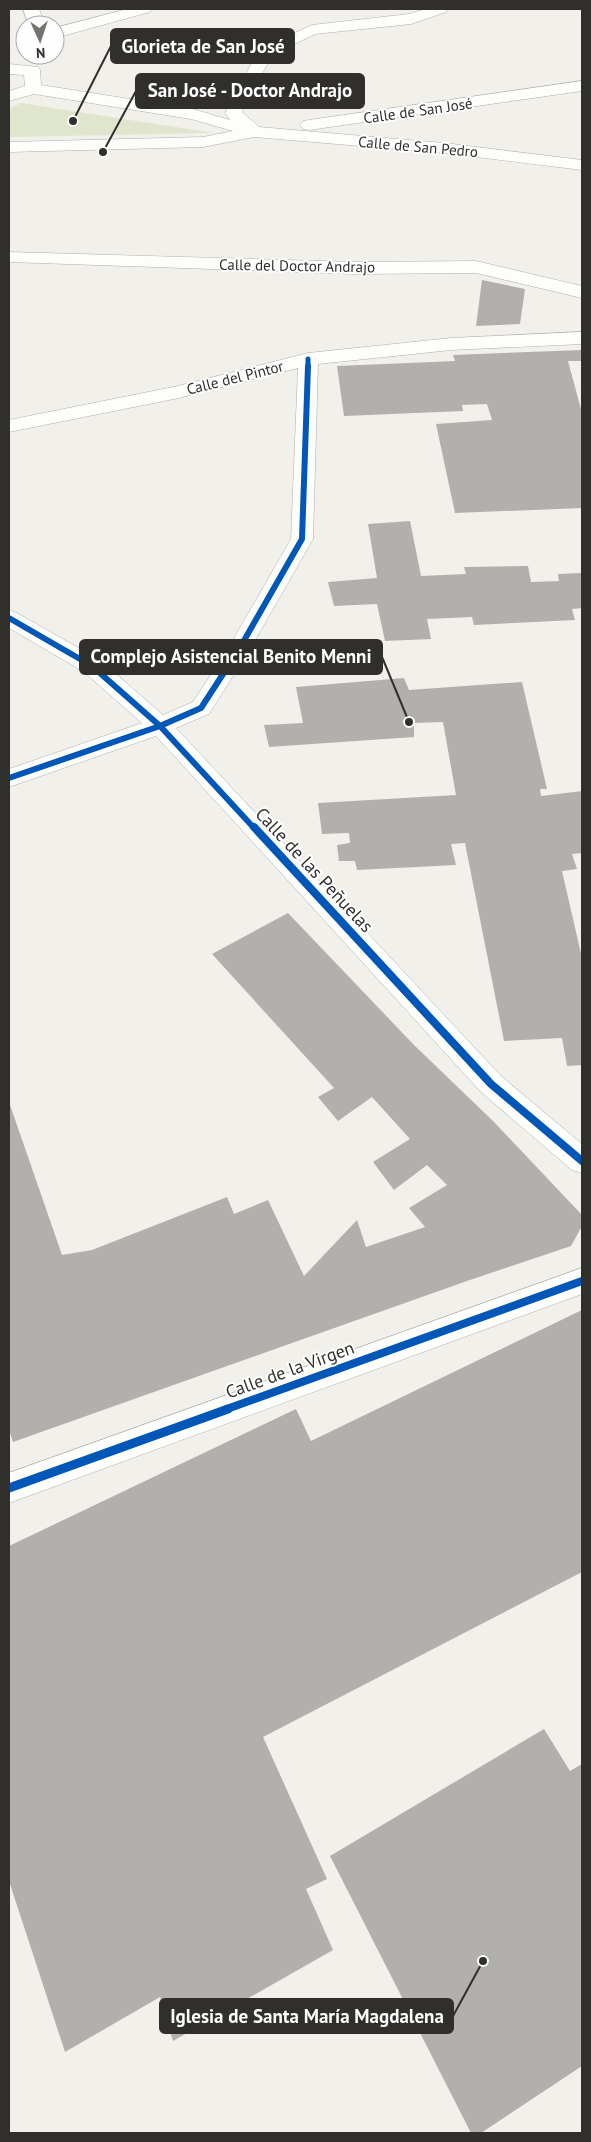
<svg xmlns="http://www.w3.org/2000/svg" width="591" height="2142" font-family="'PT Sans',sans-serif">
  <rect width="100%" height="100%" fill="#f2f0eb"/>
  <!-- green -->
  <path fill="#e0e6ce" d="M21,103L214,133L9,137V109Z"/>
  <!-- building -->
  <path fill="#b2b0ac" d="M482,280L525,289L520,324L476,326Z
    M582,350V361H568L582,413V508L455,513L436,424L492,420L487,404L462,405L463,411L344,416L337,366L455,361L453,355Z
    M410,521L421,576L466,574L464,567L528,566L531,582L559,581L558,574L581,573L582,608L572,609L575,620L474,625L472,617L427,619L431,639L385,641L377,604L334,606L328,582L377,578L368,524Z
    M404,678L409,690L522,682L547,789H540L541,796L582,791V853L572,854L577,869L562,871L582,958V1065L567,1066L562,1038L504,1041L465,843L451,844L456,865L357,870L355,861H339L337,845L350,843L349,833L322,834L318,803L456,795L443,722L414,723V737L269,747L264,725L303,723L296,687Z
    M288,913L414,1045L493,1121L582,1215V1226L571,1246L467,1281L13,1442L9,1430V1102L62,1255L92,1250L227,1197L234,1214L268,1200L304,1276L357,1220L366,1247L425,1227L409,1208L447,1185L427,1165L394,1190L373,1162L410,1139L372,1097L338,1121L318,1097L334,1088L212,954Z
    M582,1310V1572L263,1737L327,1879L306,1889L333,1950L173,2041L160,1997L65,2052L9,1881V1546L296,1409L311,1441Z
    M544,1729L570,1771L582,1764V2066L481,2133H471L330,1856Z"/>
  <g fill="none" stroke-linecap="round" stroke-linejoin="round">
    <defs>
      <path id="street" d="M23,9H39L45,25H29Z
        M127,9H152L150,12L55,38V28Z
        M425,9H448L446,12L411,24L315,34L272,55L242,112L259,127L444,143L582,160V170L444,153L254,137L203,147L9,152V142L203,137L233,131L191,119L34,94L9,101V91L25,86L24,75L9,74V64L38,67L40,70L41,85L193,109L230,120L225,113L259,49L312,25L409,14Z
        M582,81V91L309,130L303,129L300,125L303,121L309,120Z
        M9,252L357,262L476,261L582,286V298L476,273L357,274L9,262Z
        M582,332V344L451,350L318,364L313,539L249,651L209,714L176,728L501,1076L582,1144V1173L572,1170L481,1092L156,736L9,787V769L142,723L84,672L9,628V610L17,613L100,660L163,715L193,702L229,647L291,539L298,368L179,398L9,432V420L178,386L308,353L451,338Z
        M582,1268V1294L9,1503V1473Z"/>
    </defs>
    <!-- street casing -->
    <use href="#street" stroke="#afadaa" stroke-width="1"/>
    <!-- street -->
    <use href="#street" fill="#fdfdfc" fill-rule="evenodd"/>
    <defs>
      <path id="cycleway-far3" d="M308,367V359"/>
      <path id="cycleway-far2" d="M9,618L92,666L160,726L255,829
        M9,778L160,726L201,708L238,651L302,539L308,366"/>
      <path id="cycleway-far1" d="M254,827L491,1084L582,1161
        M224,1410L582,1281"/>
      <path id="cycleway" d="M9,1488L228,1409"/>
    </defs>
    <!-- cycleway-far3 casing -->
    <use href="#cycleway-far3" stroke="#fefefe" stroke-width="7"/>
    <!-- cycleway-far2 casing -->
    <use href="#cycleway-far2" stroke="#fefefe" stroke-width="9"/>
    <!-- cycleway-far1 casing -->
    <use href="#cycleway-far1" stroke="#fefefe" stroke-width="11"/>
    <!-- cycleway casing -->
    <use href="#cycleway" stroke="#fefefe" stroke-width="12"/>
    <!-- cycleway-far3 -->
    <use href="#cycleway-far3" stroke="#0057b8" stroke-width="5"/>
    <!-- cycleway-far2 -->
    <use href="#cycleway-far2" stroke="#0057b8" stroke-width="6"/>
    <!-- cycleway-far1 -->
    <use href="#cycleway-far1" stroke="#0057b8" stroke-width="8"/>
    <!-- cycleway -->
    <use href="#cycleway" stroke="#0057b8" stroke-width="9"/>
  </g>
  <g text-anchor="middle" stroke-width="4" stroke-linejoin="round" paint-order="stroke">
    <!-- far-street labels -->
    <g font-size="15" fill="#312f2c" stroke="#fefefe">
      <text transform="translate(418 111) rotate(-8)" y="5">Calle de San José</text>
      <text transform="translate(418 147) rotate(5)" y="5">Calle de San Pedro</text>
      <text transform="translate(297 266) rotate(1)" y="5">Calle del Doctor Andrajo</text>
      <text transform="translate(235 378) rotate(-14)" y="5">Calle del Pintor</text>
    </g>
    <!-- street labels -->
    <g font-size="18" fill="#312f2c" stroke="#fefefe">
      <text transform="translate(314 870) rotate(47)" y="6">Calle de las Peñuelas</text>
      <text transform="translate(290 1370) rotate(-20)" y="6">Calle de la Virgen</text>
    </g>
  </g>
  <!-- callouts -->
  <path fill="none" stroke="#312f2c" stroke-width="2" d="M73 121L111 46M103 152L136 91M409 722L382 657M483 1961L453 2016"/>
  <g fill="#312f2c" stroke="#fefefe" stroke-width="2">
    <circle cx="73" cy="121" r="5"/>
    <circle cx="103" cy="152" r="5"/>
    <circle cx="409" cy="722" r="5"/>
    <circle cx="483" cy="1961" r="5"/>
  </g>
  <g fill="#312f2c" stroke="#312f2c" stroke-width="2">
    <rect x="111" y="29" width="183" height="34" rx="5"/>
    <rect x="136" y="74" width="228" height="34" rx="5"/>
    <rect x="80" y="640" width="302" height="34" rx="5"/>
    <rect x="160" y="1999" width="293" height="34" rx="5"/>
  </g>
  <g font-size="19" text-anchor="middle" font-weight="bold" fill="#fff">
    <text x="203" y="53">Glorieta de San José</text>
    <text x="250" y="97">San José - Doctor Andrajo</text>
    <text x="231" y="663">Complejo Asistencial Benito Menni</text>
    <text x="307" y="2023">Iglesia de Santa María Magdalena</text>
  </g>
  <!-- border -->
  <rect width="591" height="2142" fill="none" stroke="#312f2c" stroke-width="20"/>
  <!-- north arrow -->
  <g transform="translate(40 40) rotate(177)"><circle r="24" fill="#fefefe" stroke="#acabaa"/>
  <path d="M0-4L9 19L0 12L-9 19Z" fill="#75736f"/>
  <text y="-8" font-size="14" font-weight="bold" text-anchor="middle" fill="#312f2c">N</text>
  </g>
</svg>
